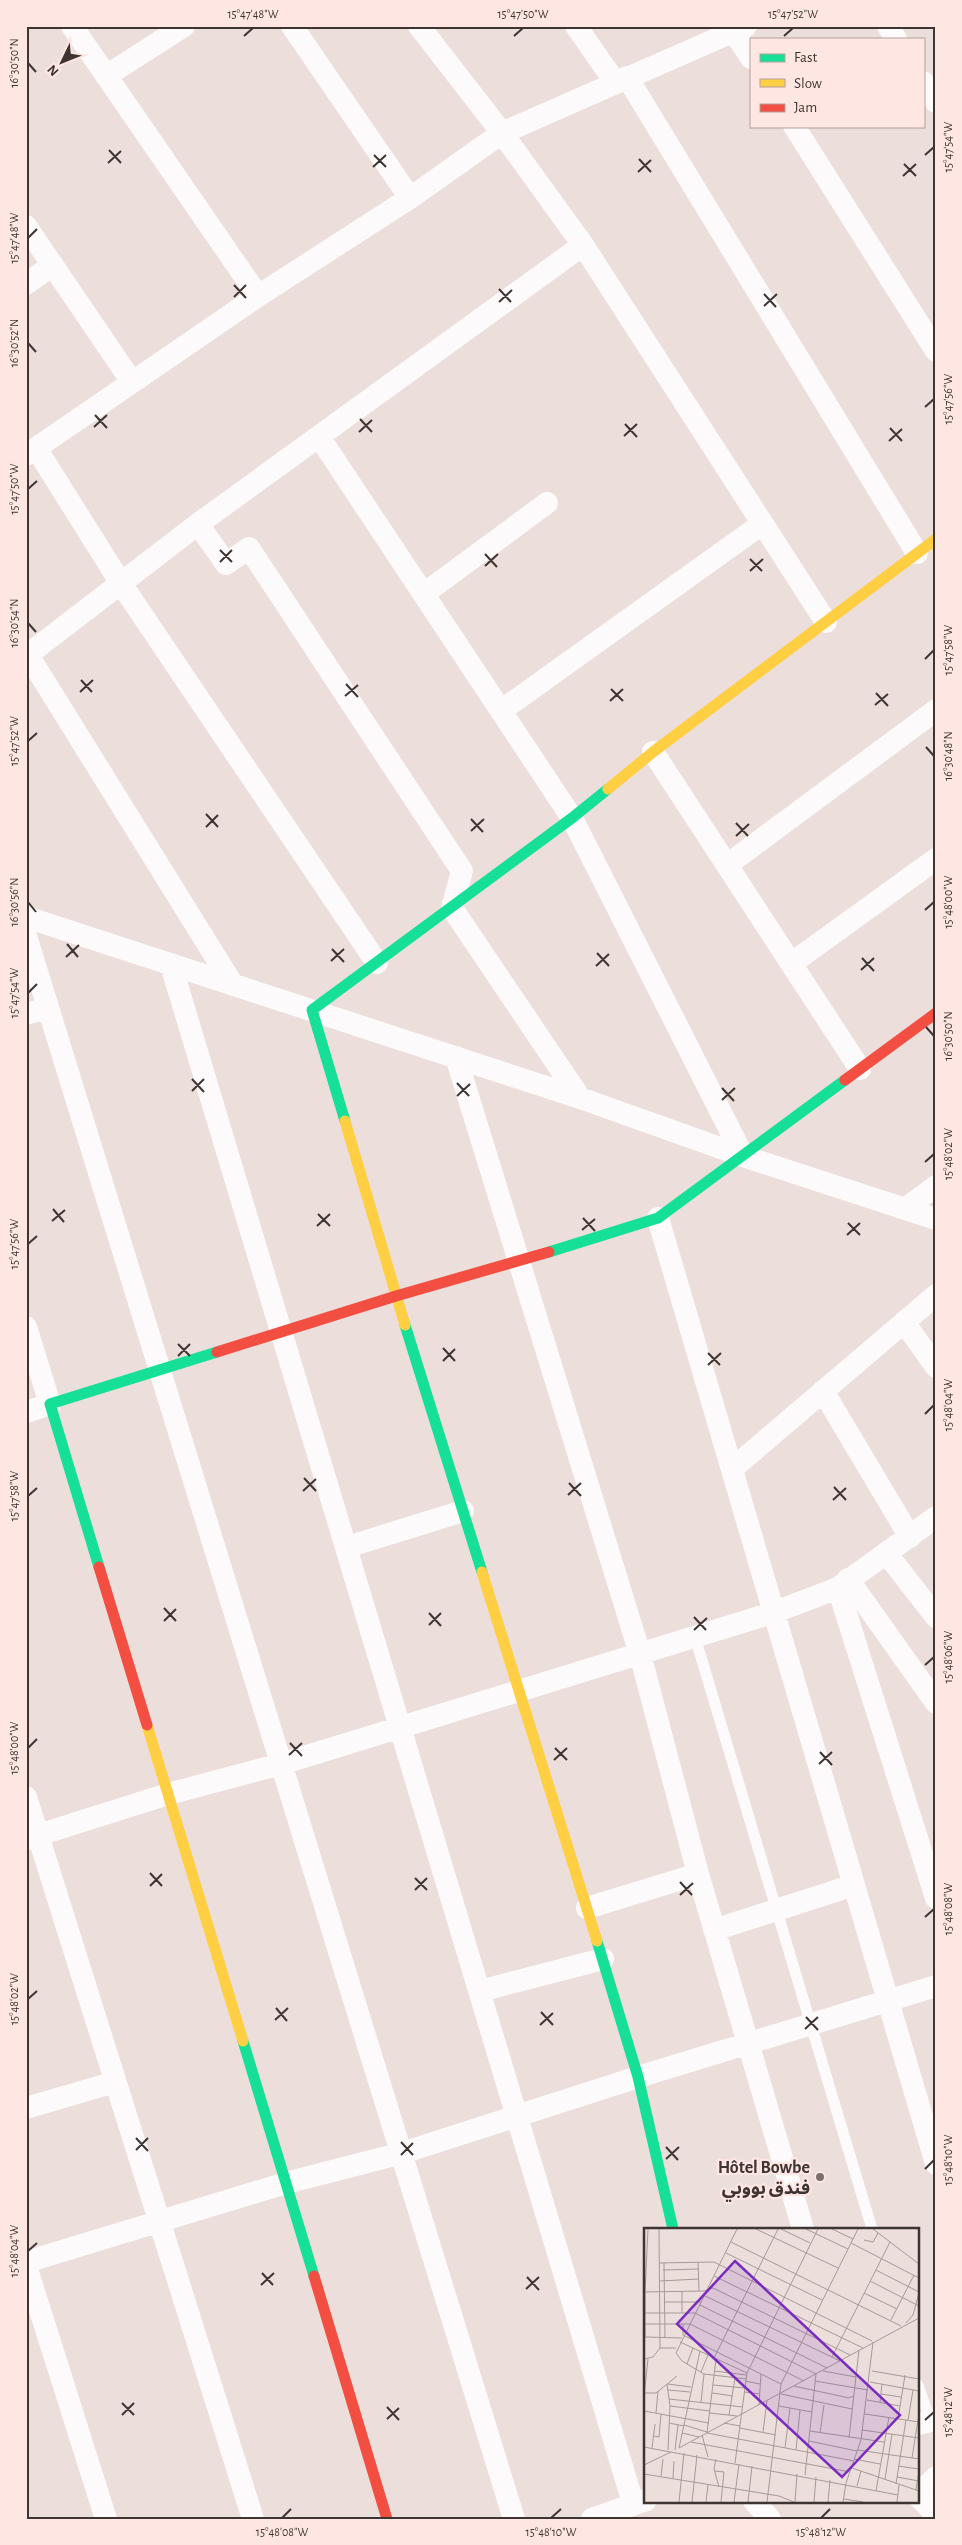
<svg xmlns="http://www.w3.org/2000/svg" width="962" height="2545" font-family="'Alegreya Sans','Noto Sans Arabic',sans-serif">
  <rect width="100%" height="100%" fill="#ebdedb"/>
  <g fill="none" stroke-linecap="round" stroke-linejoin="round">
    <!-- lane -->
    <path stroke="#fcfafa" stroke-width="11" d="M695,1637L872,2229
      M918,2385L931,2423"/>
    <!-- street -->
    <path stroke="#fcfafa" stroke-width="22" d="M72,26L258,296
      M292,26L410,198
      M419,26L502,133L583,245L826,622
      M576,26L615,82
      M888,26L896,39
      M734,32L751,58
      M106,76L184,26
      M627,77L917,553
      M923,82L936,102
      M794,126L936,351
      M26,226L132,382
      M26,284L53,265
      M320,438L572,818L743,1156
      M36,448L122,585L377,963
      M26,455L258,296L410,198L502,133L746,26
      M198,524L226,564L249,548L462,871L452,908L580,1098
      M425,593L547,503
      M28,655L233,985
      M26,656L198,524L583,245
      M502,710L762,524
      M653,752L860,1069
      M727,865L936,710
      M26,917L580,1098L743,1156L936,1219
      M26,936L514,2519
      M792,963L936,859
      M171,965L633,2503
      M26,1014L48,1008
      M456,1057L640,1654L698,1874L803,2229
      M906,1208L936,1186
      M658,1218L936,2164
      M904,1322L936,1367
      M26,1327L50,1404L26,1412
      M823,1391L910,1537
      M732,1469L936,1295
      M347,1547L463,1511
      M887,1554L936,1617
      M848,1579L936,1703
      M838,1588L936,1898
      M26,1797L253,2519
      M26,1839L168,1794L281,1764L775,1612L838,1588L936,1517
      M587,1908L698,1874
      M714,1930L854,1885
      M480,1991L603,1959
      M26,2108L115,2082
      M26,2262L286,2183L402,2153L638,2077L936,1986
      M26,2266L106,2519
      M918,2424L936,2420
      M918,2494L936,2477
      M918,2496L936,2515
      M754,2501L770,2519
      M592,2519L646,2500"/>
    <!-- fast -->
    <path stroke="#16e098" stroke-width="11" d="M345,1121L312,1010L572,818L608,789
      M549,1252L658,1218L845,1080
      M405,1325L482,1572
      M99,1567L50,1404L217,1352
      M597,1941L638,2077L673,2229
      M243,2041L314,2276"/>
    <!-- slow -->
    <path stroke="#ffcf43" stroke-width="11" d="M608,789L653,752L936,539
      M345,1121L405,1325
      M482,1572L597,1941
      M147,1725L243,2041"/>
    <!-- jam -->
    <path stroke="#f24e42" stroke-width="11" d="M845,1080L936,1013
      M217,1352L396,1296L549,1252
      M99,1567L147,1725
      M314,2276L387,2519"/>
  </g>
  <!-- ticks -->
  <path fill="none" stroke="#3e3533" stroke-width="2" d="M244,36L253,28M514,36L523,28M784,36L793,28M28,63L36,72M109,150L121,163M374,155L386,167M925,155L934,147M639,159L651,172M108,163L121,151M904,164L916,176M373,167L386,155M638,172L651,160M903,176L916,164M28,238L37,229M234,285L246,298M499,289L511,302M764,294L776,307M234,297L246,285M499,302L512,290M764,306L777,294M28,343L36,352M925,407L934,399M95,415L107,428M360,419L372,432M625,424L637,437M94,427L107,415M890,428L902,441M359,432L372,420M624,436L637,424M889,441L902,429M28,489L37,481M220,550L232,562M485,554L497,567M750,559L762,571M220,562L232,550M485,566L498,554M750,571L763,559M28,623L36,632M925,659L934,650M81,680L92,692M346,684L358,697M611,689L623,701M80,692L93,680M876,693L888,706M345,696L358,685M610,701L623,689M875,705L888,694M28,741L37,733M926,747L934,756M206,814L218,827M471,819L483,832M736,823L748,836M206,827L218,815M471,831L484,819M736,836L749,824M28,902L36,912M925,910L934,902M67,944L78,957M332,949L344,962M597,953L609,966M66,957L79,945M862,958L874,971M331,961L344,949M596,966L609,954M861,970L874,958M28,993L37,984M926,1027L934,1036M192,1079L204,1092M457,1083L469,1096M722,1088L734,1101M192,1091L204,1079M457,1096L470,1084M722,1100L735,1088M925,1162L934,1154M53,1209L64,1222M318,1214L330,1226M583,1218L595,1231M52,1221L65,1210M848,1223L860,1235M317,1226L330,1214M582,1230L595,1219M847,1235L860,1223M28,1244L37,1236M178,1344L190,1356M443,1348L455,1361M708,1353L720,1365M178,1356L190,1344M443,1361L455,1349M708,1365L721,1353M925,1414L934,1405M304,1478L316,1491M569,1483L581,1496M834,1487L846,1500M303,1491L316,1479M568,1495L581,1483M28,1496L37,1488M833,1500L846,1488M164,1608L176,1621M429,1613L441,1626M694,1617L706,1630M164,1621L176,1609M429,1625L441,1613M694,1630L707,1618M925,1665L934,1657M290,1743L302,1756M28,1748L37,1739M555,1748L567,1760M820,1752L832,1765M289,1755L302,1743M554,1760L567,1748M819,1764L832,1752M150,1873L162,1886M415,1878L427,1890M680,1882L692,1895M150,1886L162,1874M415,1890L427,1878M680,1895L693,1883M925,1917L934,1909M28,1999L37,1991M276,2008L287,2021M541,2012L553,2025M806,2017L818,2030M275,2020L288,2008M540,2025L553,2013M805,2029L818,2017M136,2138L148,2151M401,2142L413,2155M666,2147L678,2160M136,2150L148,2138M401,2155L413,2143M666,2159L679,2147M925,2169L934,2160M28,2251L37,2243M262,2273L273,2285M527,2277L539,2290M261,2285L274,2273M526,2289L539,2277M122,2403L134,2415M387,2407L399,2420M122,2415L134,2403M387,2419L399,2408M925,2420L934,2412M282,2518L291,2509M551,2518L561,2509M821,2518L830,2509"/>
  <!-- markers -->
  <circle fill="#7b706e" stroke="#fee7e2" stroke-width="2" cx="820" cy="2177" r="5"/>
  <g text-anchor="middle" stroke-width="4.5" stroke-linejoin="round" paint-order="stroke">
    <!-- poi labels -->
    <g font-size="18" font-weight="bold" fill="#3e3533" stroke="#fee7e2" text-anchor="end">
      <text x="810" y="2173">Hôtel Bowbe<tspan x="810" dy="21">فندق بووبي</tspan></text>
    </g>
  </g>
  <!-- overview -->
  <g transform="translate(644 2228)">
    <rect width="275" height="275" fill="#ebdedb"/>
    <path fill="none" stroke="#a69a98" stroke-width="1" d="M15,1L16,120M93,1L32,125L38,133L60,146L102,151M112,1L194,40M137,1L166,15M162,1L204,21M188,1L209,11M229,1L275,36M220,12L229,14L234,5M87,14L257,98M207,15L275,50M82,25L178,72M54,34L55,63M15,35L70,34L228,113M20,35L21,110M19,42L55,41M232,42L275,64M70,48L219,120M16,53L55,51M226,53L275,78M38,63V85M0,64L60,63L69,60L206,127M1,64L4,1M1,64V109M220,65L253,81M59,67L196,133M21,74H57M56,77L183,140M0,85H51L172,146L161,247M247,92L270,47M262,95L269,87L275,65M1,96H46L160,153M39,96V107L137,156M1,109L38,110M36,114L103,145M188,129L246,14M70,130L134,1M0,131L9,129L16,120H32M72,131L63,205L210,233M43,136L49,120M70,143L102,147M179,143L212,149M228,143L275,151M57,144L64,127M101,153L116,156M171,153L224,162M226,154L275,163M23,156L26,178L24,222M24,156L47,159M69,157L101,160M150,158L205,170L210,168M24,162L46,164M100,164L116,166M0,165H12L33,148M68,165L89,168M137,166L208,181M237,166L257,169M0,168L4,131M25,171L99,179M223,172L256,178M57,174L60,146M236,174L238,156M115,177L117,146M26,178L66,183M135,178L168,184M0,183L65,195M12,185L14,163M66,185L93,188M221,186L275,194M85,187L91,150M254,191L261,147M264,192L269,162M25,195L40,198M80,195L96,198M40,197L63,204M96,200L132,207M218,202L275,210M166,203L240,214M119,204L123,173M38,205L55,209M176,205L180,177M58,207L64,229M10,208L15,209L17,186M205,210L215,122M165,213L213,223M47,214L206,244M0,219L254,267M8,220L11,196M35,220L275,90M35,220L56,123M141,220L146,180M31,222L34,197M152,222L156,182M214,222L275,231M268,230L275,186M72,231L70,241L75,259M210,231L236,236M91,235L103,145L174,1M0,237L27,224M254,238L275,241M208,240L275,263M71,243L80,244L77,274M0,246L135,268L150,274M17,248L19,231M253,249L275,253M29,250L30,233M241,251L248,206M252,256L262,192M213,258L217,243M272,262L275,243M232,263L245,189M200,271L219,274M35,274L40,225M48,274L53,227M62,274L64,257M90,274L95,236M104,274L108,238M123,274L137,156L214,1M151,274L153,246M170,274L172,249M184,274L186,252M199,274L202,255L217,212L229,114M253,274L255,257"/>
    <path fill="#7b2cbf" fill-opacity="0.15" stroke="#7b2cbf" stroke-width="2.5" d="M91,33L256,187L198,249L33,96Z"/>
    <rect width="275" height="275" fill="none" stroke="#3e3533" stroke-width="2.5"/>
  </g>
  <!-- border -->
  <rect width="962" height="2545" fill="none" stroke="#fee7e2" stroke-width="55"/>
  <!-- legend -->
  <rect x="750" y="38" width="175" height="90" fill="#fee7e2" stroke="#b1a09c"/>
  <rect x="760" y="54" width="25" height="8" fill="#16e098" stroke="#b1a09c"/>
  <text x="794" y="62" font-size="15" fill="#3e3533">Fast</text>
  <rect x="760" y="79" width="25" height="8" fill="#ffcf43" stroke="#b1a09c"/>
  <text x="794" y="88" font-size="15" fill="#3e3533">Slow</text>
  <rect x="760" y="104" width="25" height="8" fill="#f24e42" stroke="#b1a09c"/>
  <text x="794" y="112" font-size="15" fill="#3e3533">Jam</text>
  <!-- north arrow -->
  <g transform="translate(62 62) rotate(227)" stroke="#fee7e2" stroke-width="4" paint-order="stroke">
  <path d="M0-4L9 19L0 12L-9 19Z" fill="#3e3533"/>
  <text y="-8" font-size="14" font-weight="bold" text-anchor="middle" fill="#3e3533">N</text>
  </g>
  <rect x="28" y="28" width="906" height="2490" fill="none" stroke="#3e3533" stroke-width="2"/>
  <g font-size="12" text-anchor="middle" fill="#3e3533">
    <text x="253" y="18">15°47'48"W</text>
    <text x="523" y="18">15°47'50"W</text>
    <text x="793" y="18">15°47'52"W</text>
    <text transform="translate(14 63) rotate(-90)" y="4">16°30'50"N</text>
    <text transform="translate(948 147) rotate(-90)" y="4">15°47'54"W</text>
    <text transform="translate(14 238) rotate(-90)" y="4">15°47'48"W</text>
    <text transform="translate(14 343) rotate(-90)" y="4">16°30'52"N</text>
    <text transform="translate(948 399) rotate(-90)" y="4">15°47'56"W</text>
    <text transform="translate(14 489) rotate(-90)" y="4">15°47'50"W</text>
    <text transform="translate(14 623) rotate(-90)" y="4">16°30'54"N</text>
    <text transform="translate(948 650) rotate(-90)" y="4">15°47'58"W</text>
    <text transform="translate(14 741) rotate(-90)" y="4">15°47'52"W</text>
    <text transform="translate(948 756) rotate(-90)" y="4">16°30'48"N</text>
    <text transform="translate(948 902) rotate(-90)" y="4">15°48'00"W</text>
    <text transform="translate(14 902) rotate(-90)" y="4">16°30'56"N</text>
    <text transform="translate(14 993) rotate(-90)" y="4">15°47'54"W</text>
    <text transform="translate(948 1036) rotate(-90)" y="4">16°30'50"N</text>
    <text transform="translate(948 1154) rotate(-90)" y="4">15°48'02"W</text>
    <text transform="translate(14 1244) rotate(-90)" y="4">15°47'56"W</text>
    <text transform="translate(948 1405) rotate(-90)" y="4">15°48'04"W</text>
    <text transform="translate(14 1496) rotate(-90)" y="4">15°47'58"W</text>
    <text transform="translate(948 1657) rotate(-90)" y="4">15°48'06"W</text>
    <text transform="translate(14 1748) rotate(-90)" y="4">15°48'00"W</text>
    <text transform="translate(948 1909) rotate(-90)" y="4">15°48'08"W</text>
    <text transform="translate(14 1999) rotate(-90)" y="4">15°48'02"W</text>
    <text transform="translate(948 2160) rotate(-90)" y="4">15°48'10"W</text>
    <text transform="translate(14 2251) rotate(-90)" y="4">15°48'04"W</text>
    <text transform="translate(948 2412) rotate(-90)" y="4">15°48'12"W</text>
    <text x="282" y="2536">15°48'08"W</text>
    <text x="551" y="2536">15°48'10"W</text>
    <text x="821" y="2536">15°48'12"W</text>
  </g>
</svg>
